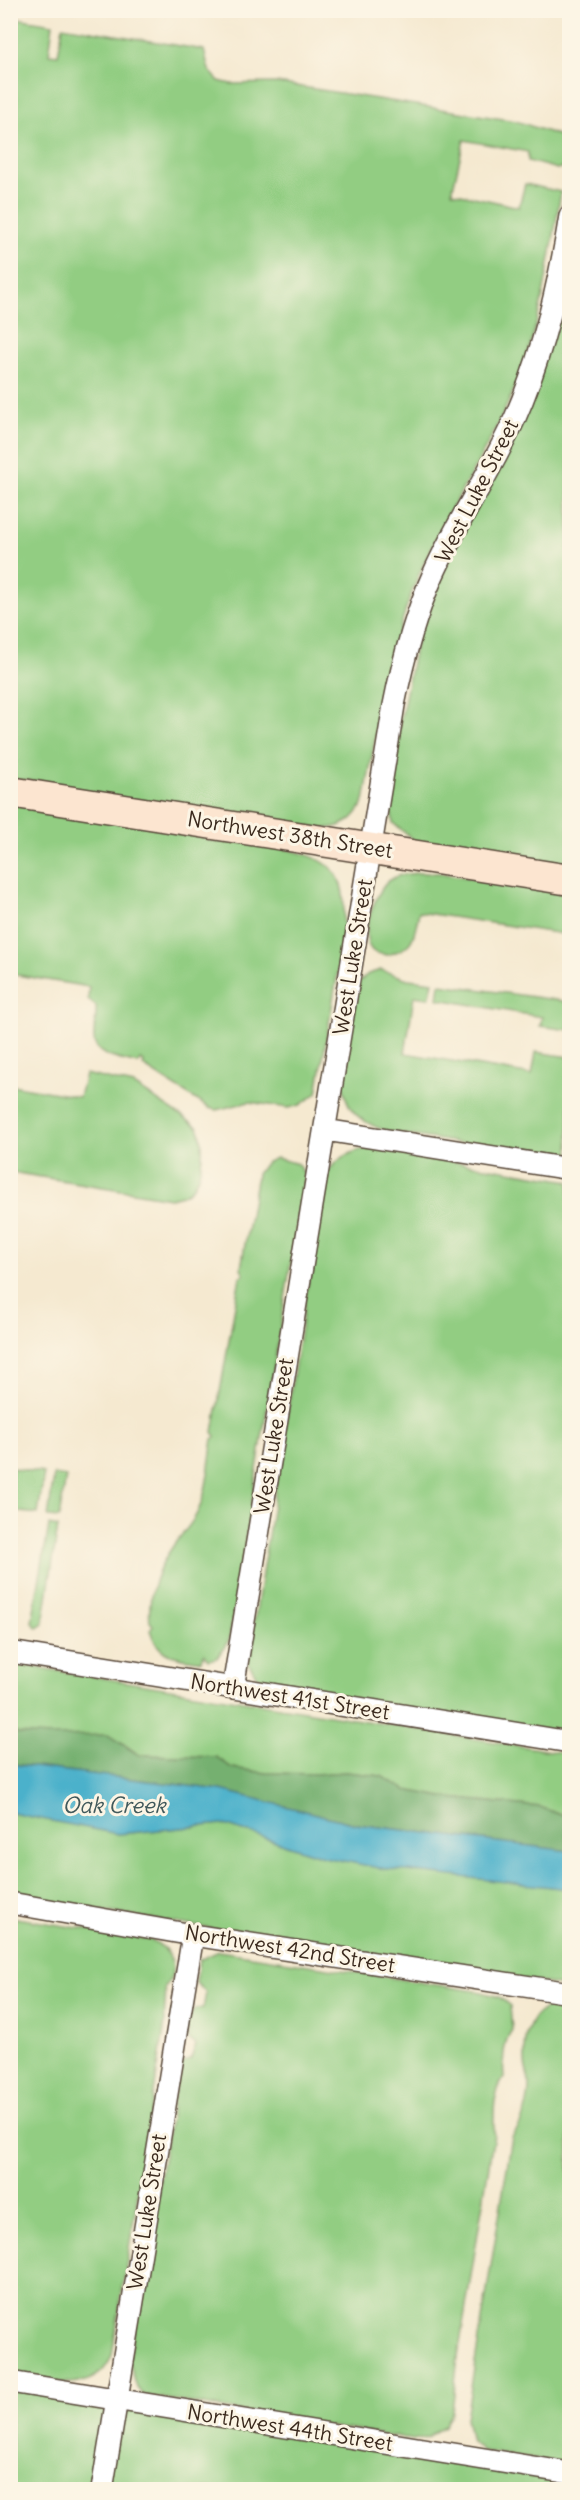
<svg xmlns="http://www.w3.org/2000/svg" width="580" height="2500" font-family="Delius,sans-serif">
  <rect width="100%" height="100%" fill="#fcf5e5"/>
  <filter id="ink" filterUnits="userSpaceOnUse"><feTurbulence type="fractalNoise" baseFrequency=".0167" numOctaves="2"/><feDisplacementMap in="SourceGraphic" scale="12" xChannelSelector="R" yChannelSelector="G"/><feConvolveMatrix kernelMatrix="1 2 1 2 8 2 1 2 1" color-interpolation-filters="sRGB"/></filter>
  <filter id="wash" filterUnits="userSpaceOnUse"><feTurbulence type="fractalNoise" baseFrequency=".008" numOctaves="4" result="noise"/><feDisplacementMap in="SourceGraphic" scale="24" xChannelSelector="R" yChannelSelector="G"/><feGaussianBlur stdDeviation="1.35" result="paint"/><feColorMatrix in="noise" values="0 0 0 0 0 0 0 0 0 0 0 0 0 0 0 0 0 1.4 0 .05"/><feComposite in="paint" operator="in"/></filter>
  <g filter="url(#wash)">
    <rect width="100%" height="100%" fill="#f5e9d0"/>
    <!-- green -->
    <path fill="#92cd82" stroke="#667c50" stroke-width="1.5" d="M10,17L53,24L49,54L58,55L63,26L204,50L209,70L219,81L231,84L277,83L516,121L560,136L564,141V167L557,169L528,161V152L464,140L452,192L519,207L525,184L561,192C550,256 542,322 517,382C488,454 441,517 413,589C387,657 377,730 364,801C355,821 343,827 323,829L79,792L47,782L11,779Z
      M569,265V873L416,842L393,823L387,788L418,632Z
      M10,802L197,833C208,845 231,842 245,842C256,841 270,846 281,848C331,859 348,870 343,924H346L317,1093L300,1105L289,1108L249,1102L216,1110L209,1108L143,1066L144,1062L140,1060L138,1064C123,1059 96,1059 94,1040C93,1029 97,1017 96,1006L88,1000L89,987L11,974Z
      M417,873H440L569,894V935L419,912C413,938 416,946 388,955C384,954 377,954 374,952C356,940 376,889 390,880C398,874 408,874 417,873Z
      M381,970L408,979L433,982L429,998L414,996L405,1053L532,1075L536,1052L569,1057V1160L390,1132C377,1128 362,1122 353,1111C330,1083 352,1014 359,982L368,974Z
      M440,984L563,1001L569,1005V1030L540,1026L542,1017L438,999Z
      M85,1074L134,1085L198,1127C205,1142 203,1174 192,1188C186,1195 179,1196 170,1198L11,1172V1085L79,1097Z
      M373,1148L569,1181V1735L271,1687L272,1682L257,1677L248,1662L325,1175C338,1157 352,1150 373,1148Z
      M276,1158L298,1164L304,1174V1182L229,1640L217,1658L208,1660L204,1654L201,1661C175,1656 159,1659 150,1630L153,1625L150,1622C147,1594 159,1566 175,1543C184,1532 194,1522 199,1509C208,1488 209,1462 213,1439L216,1437L213,1432L240,1277L244,1274L241,1268L257,1174L265,1163Z
      M11,1468L44,1473L38,1514L11,1511Z
      M54,1475L66,1477L59,1518L48,1517Z
      M49,1525L58,1527L43,1624L37,1628L32,1622Z
      M10,1663L569,1754V1818L540,1807L448,1798L405,1790L381,1776L346,1772L317,1774L266,1773L232,1768L216,1757L139,1755L121,1742L18,1734L11,1729Z
      M10,1812L118,1834L222,1824L324,1857L569,1889V1987L11,1896Z
      M10,1917L152,1940C172,1951 180,1968 165,1987C167,2000 163,2010 165,2023L112,2355C96,2399 46,2379 11,2374Z
      M219,1951L482,1992L499,1997L510,2006L512,2030C502,2043 503,2062 504,2078C492,2095 494,2114 494,2134L458,2356L452,2412L444,2426L427,2437L413,2440L143,2395L137,2388L129,2361L178,2072L182,2064L191,2059L196,2045L189,2039L186,2020L195,2009H203L206,1993L196,1983L199,1960Z
      M555,2006L569,2008V2465L483,2451L471,2441L466,2418L512,2137C523,2123 529,2103 529,2084C529,2076 525,2069 525,2061C524,2037 529,2009 555,2006Z
      M10,2382L569,2473V2489H11Z"/>
    <!-- forest -->
    <path fill="#75b070" stroke="#586d47" stroke-width="1.5" d="M10,1729L18,1734L51,1736L108,1735L139,1755L216,1757L232,1768L266,1773L317,1774L346,1772L381,1776L406,1790L448,1798L540,1807L569,1818V1851L356,1824L221,1790L11,1764Z"/>
    <!-- water -->
    <path fill="#4cb1cb" stroke="#446e74" stroke-width="1.5" d="M10,1764L221,1790L356,1824L569,1851V1889L379,1868L324,1857L222,1824L118,1834L16,1814L11,1812Z"/>
  </g>
  <g filter="url(#ink)">
    <g fill="none" stroke-linecap="round" stroke-linejoin="round">
      <defs>
        <path id="street" d="M325,1130L570,1169
          M10,1652L570,1742
          M233,1688L394,705C403,660 414,617 433,575C457,521 491,472 515,418C543,354 559,285 570,216
          M10,1903L193,1935L570,1993
          M10,2382L570,2473
          M102,2490L193,1935"/>
        <path id="secondary" d="M10,792L570,880"/>
      </defs>
      <!-- street casing -->
      <use href="#street" stroke="#574739" stroke-width="24"/>
      <!-- secondary casing -->
      <use href="#secondary" stroke="#574739" stroke-width="33"/>
      <!-- street -->
      <use href="#street" stroke="#fff" stroke-width="21"/>
      <!-- secondary -->
      <use href="#secondary" stroke="#fce5d0" stroke-width="30"/>
    </g>
  </g>
  <g text-anchor="middle" stroke-width="6" stroke-linejoin="round" paint-order="stroke">
    <!-- street labels -->
    <g font-size="21" fill="#3b2a1e" stroke="#fcf5e5">
      <text transform="translate(477 491) rotate(-63)" y="7">West Luke Street</text>
      <text transform="translate(290 835) rotate(9)" y="7">Northwest 38th Street</text>
      <text transform="translate(353 957) rotate(-81)" y="7">West Luke Street</text>
      <text transform="translate(274 1436) rotate(-81)" y="7">West Luke Street</text>
      <text transform="translate(290 1697) rotate(9)" y="7">Northwest 41st Street</text>
      <text transform="translate(290 1949) rotate(9)" y="7">Northwest 42nd Street</text>
      <text transform="translate(147 2212) rotate(-81)" y="7">West Luke Street</text>
      <text transform="translate(290 2428) rotate(9)" y="7">Northwest 44th Street</text>
    </g>
    <!-- water labels -->
    <g font-size="22" font-style="italic" fill="#41595b" stroke="#fcf5e5">
      <text x="114" y="1813">Oak Creek</text>
    </g>
  </g>
  <!-- margin -->
  <rect width="580" height="2500" fill="none" stroke="#fcf5e5" stroke-width="36"/>
</svg>
